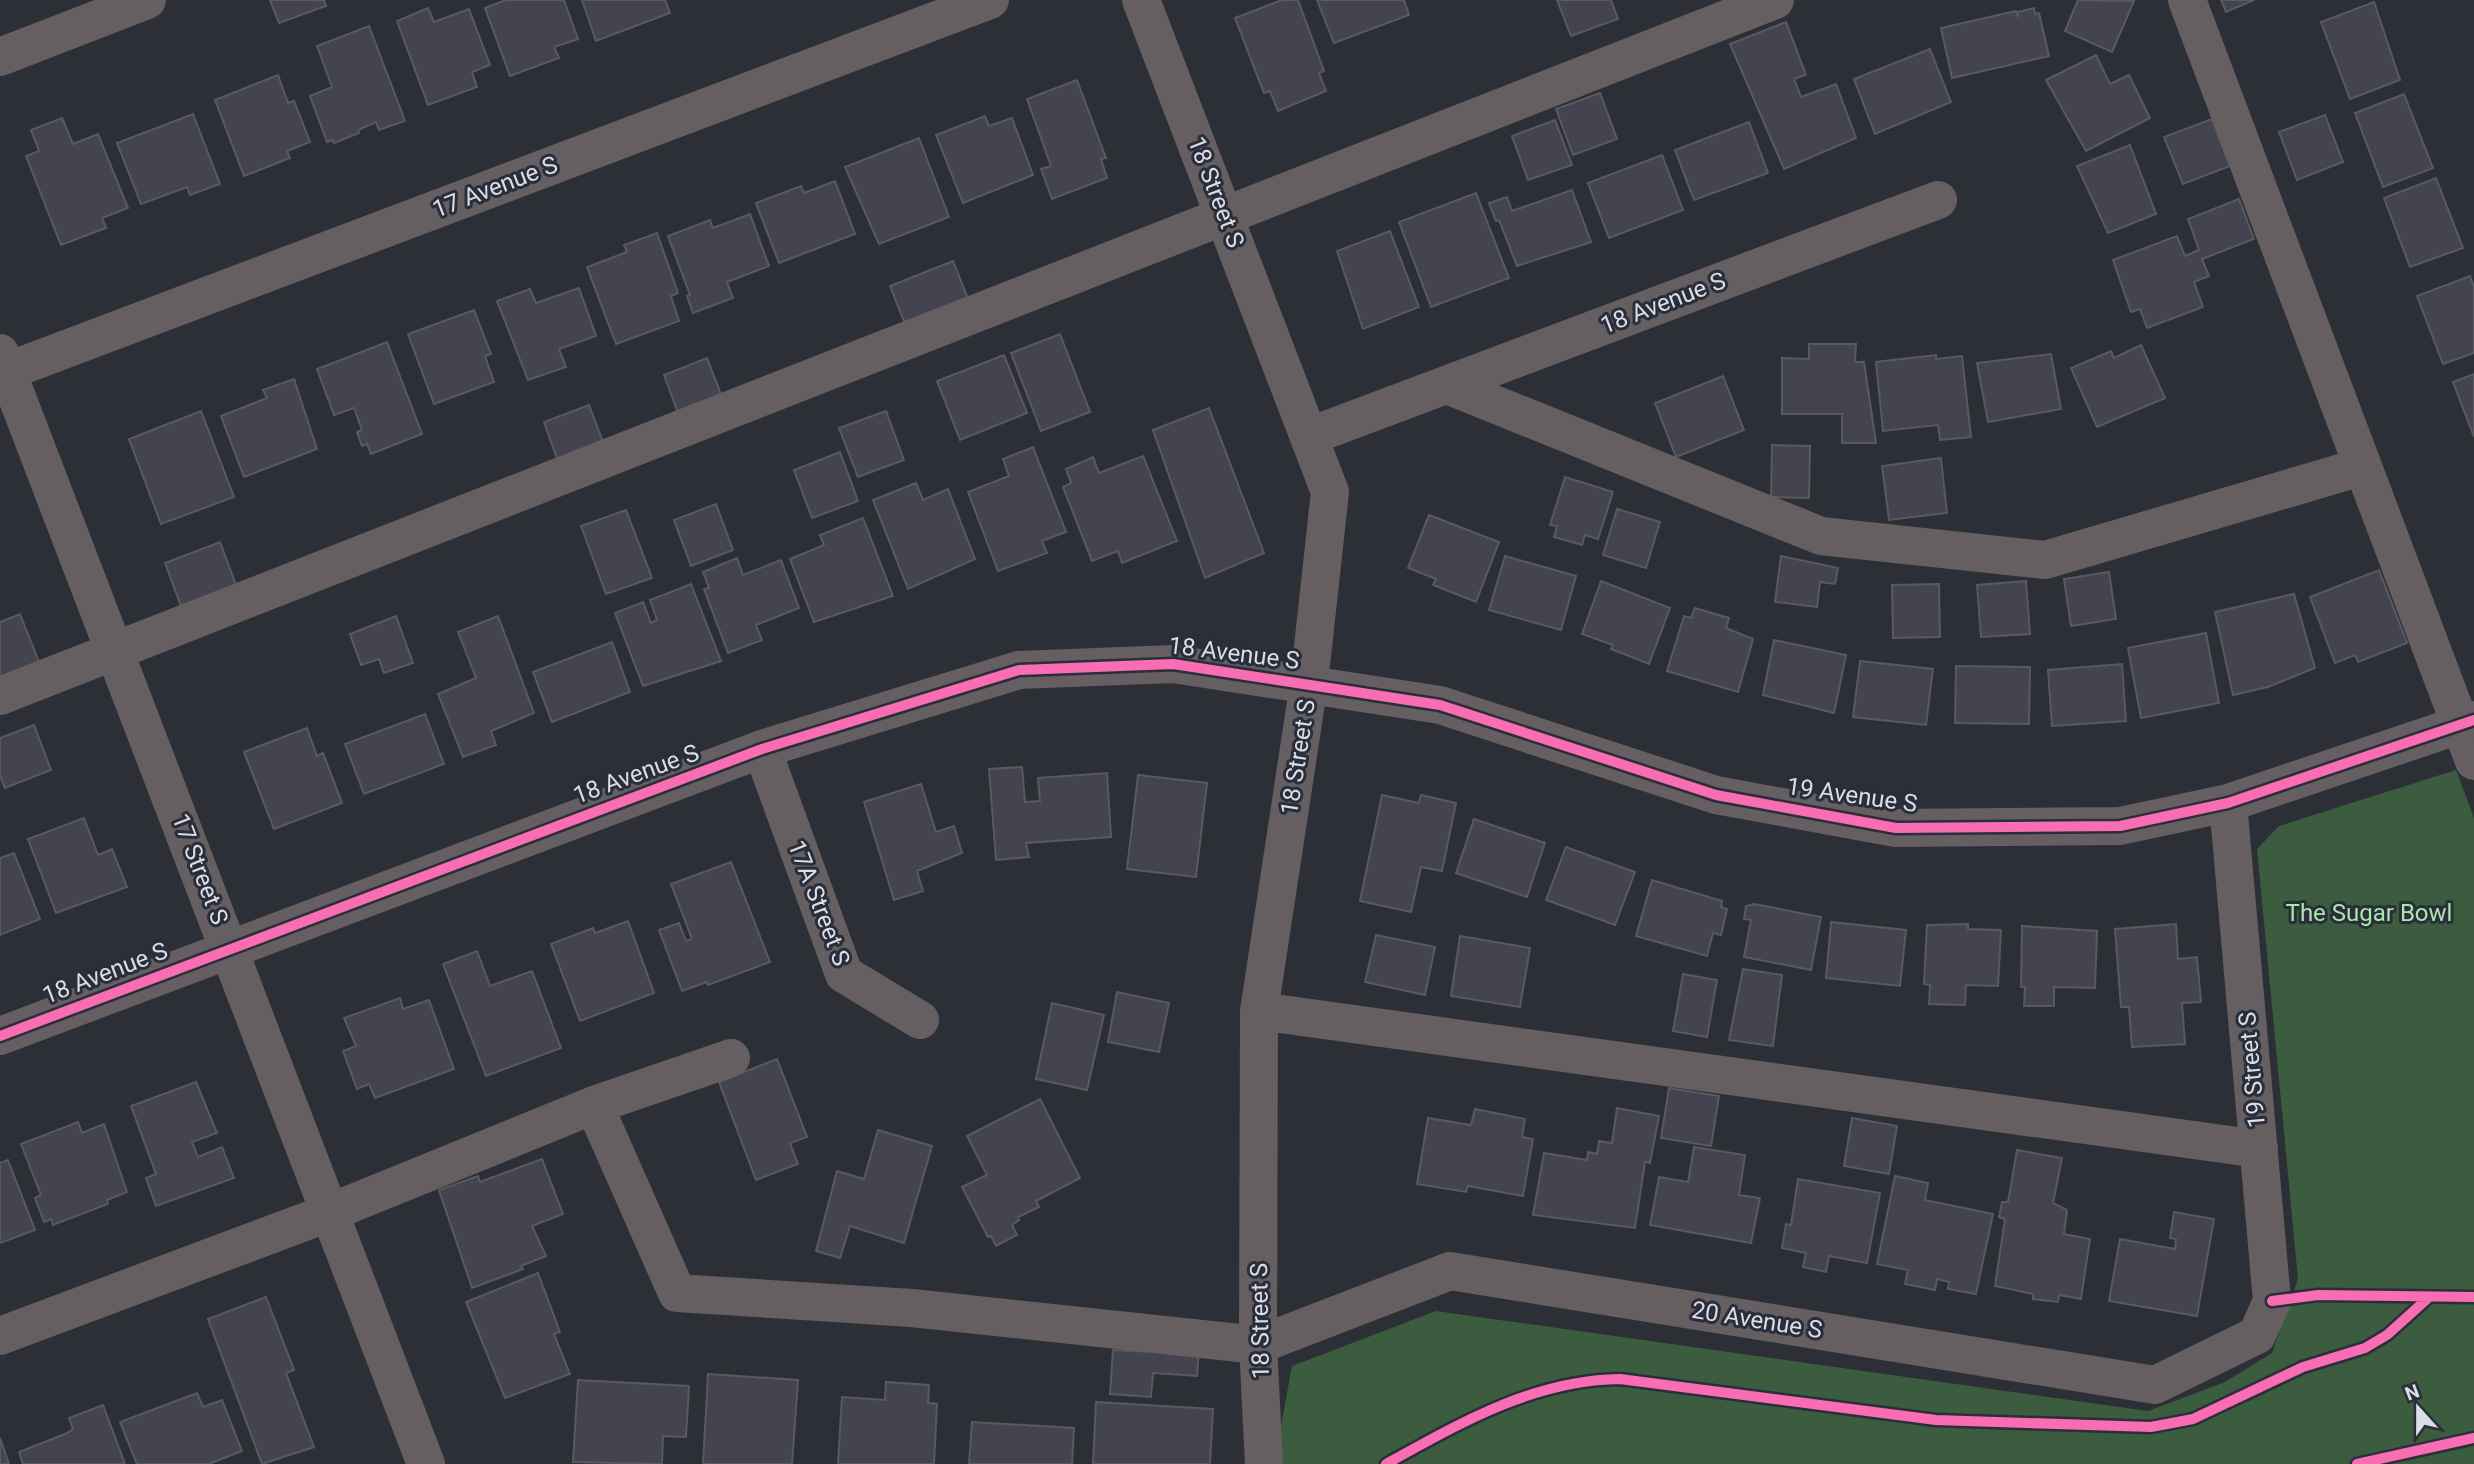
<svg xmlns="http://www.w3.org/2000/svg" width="2474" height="1464" font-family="Roboto,sans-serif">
  <rect width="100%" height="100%" fill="#2d2f36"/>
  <!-- green -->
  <path fill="#3c5c3f" d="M2456,770L2474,818V1464H1274L1292,1366L1436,1311L2148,1411L2225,1382L2272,1353L2298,1279L2257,849L2279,826Z"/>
  <!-- building -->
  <path fill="#444450" stroke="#595a60" stroke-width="2" d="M270,0H324L326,6L279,23Z
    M506,0H564L578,39L554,47L559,58L510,76L485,8Z
    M582,0H665L670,13L596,41Z
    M1282,0H1298L1324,71L1319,73L1326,91L1278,111L1270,91L1264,93L1235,18Z
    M1317,0H1404L1409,15L1334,43Z
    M1557,0H1611L1618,19L1571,36Z
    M2078,0L2134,1L2112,52L2065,31Z
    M2221,0H2254L2226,12Z
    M2374,2L2400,80L2350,99L2321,22Z
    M428,8L434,22L469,9L490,65L472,72L477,87L428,105L397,21Z
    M2034,8L2035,14L2039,13L2049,56L1952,78L1941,28L2016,11L2018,17V12Z
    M1786,22L1806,75L1794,79L1801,97L1836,84L1856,138L1784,169L1730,44Z
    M369,26L405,121L379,130L376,122L358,130L359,133L334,143L332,140L327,142L310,96L332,87L317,46Z
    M1930,49L1951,102L1875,134L1854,79Z
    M2096,55L2110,84L2129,75L2150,118L2086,151L2046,80Z
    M278,75L288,103L294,101L310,142L287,151L290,158L244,176L215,100Z
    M1077,80L1106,158L1101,159L1107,178L1052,199L1041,169L1051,166L1027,99Z
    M1600,93L1617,139L1573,155L1556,109Z
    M2404,94L2433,168L2383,187L2355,113Z
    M193,114L220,184L190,195L187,187L141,204L117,143Z
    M2325,115L2343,162L2297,180L2279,132Z
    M985,116L989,126L1012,118L1033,175L963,203L936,135Z
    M62,118L73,144L98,134L128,208L102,218L106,228L61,245L26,156L39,151L31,130Z
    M2212,119L2230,166L2183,184L2164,137Z
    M1555,120L1572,165L1528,180L1512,136Z
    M1749,122L1768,173L1694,200L1675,150Z
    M919,138L949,217L879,244L845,167Z
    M2130,145L2156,214L2108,233L2077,166Z
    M1662,155L1683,210L1609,238L1588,183Z
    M2436,178L2463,248L2410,267L2384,198Z
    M835,181L855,234L779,263L756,203L801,186L804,193Z
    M1572,190L1591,242L1517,266L1499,220L1496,221L1489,203L1507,197L1512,211Z
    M1476,193L1509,278L1431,307L1399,222Z
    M2239,199L2254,239L2202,259L2209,276L2194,282L2203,307L2147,328L2140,309L2131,312L2113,260L2177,236L2185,256L2199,250L2188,219Z
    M750,214L769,266L727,282L733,298L693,313L687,296L690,295L668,236L710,220L713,228Z
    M1390,231L1419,307L1363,329L1337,251Z
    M657,233L678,293L671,296L679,321L616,344L587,267L627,252L624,245Z
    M953,261L972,309L909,334L890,286Z
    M2470,276L2474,287V353L2443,364L2417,296Z
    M579,288L596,336L559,349L566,367L528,380L497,301L530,289L536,303Z
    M474,310L491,354L485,356L494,382L434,404L408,334Z
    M1060,334L1090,412L1041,431L1011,353Z
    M387,342L422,434L371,454L367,444L362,446L357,432L362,430L354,408L334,415L317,369Z
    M1809,344H1856L1855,362H1864L1876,443H1842V414H1782V358L1809,359Z
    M2141,345L2165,398L2097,427L2071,368L2111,351L2114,358Z
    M2051,354L2061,409L1988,422L1977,363Z
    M1004,355L1027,413L960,440L937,381Z
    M1936,355V359L1962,356L1971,437L1940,440L1938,425L1883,431L1876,362Z
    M707,358L725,405L681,421L664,375Z
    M2474,374V437L2453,382Z
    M1723,376L1744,430L1676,457L1655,403Z
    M294,379L317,449L244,477L221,416L267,398L263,390Z
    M589,405L606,450L560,467L544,422Z
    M1209,408L1264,553L1205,578L1153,430Z
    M201,411L234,497L161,524L129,439Z
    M886,411L904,460L858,477L839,428Z
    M1772,445L1810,446L1809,498L1771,497Z
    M1033,447L1066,532L1042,541L1047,553L998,571L968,492L1009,476L1003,459Z
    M840,452L858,501L812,518L794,470Z
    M1143,456L1177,541L1122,563L1118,551L1092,561L1063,487L1071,483L1066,469L1093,457L1099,473Z
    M1941,458L1947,513L1889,520L1882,466Z
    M1565,477L1613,492L1598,539L1585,535L1582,545L1554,537L1557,526L1550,525Z
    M916,483L923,500L948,489L975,559L908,589L873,500Z
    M716,504L733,550L691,566L674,520Z
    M1617,509L1660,522L1646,568L1603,555Z
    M626,510L652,578L606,594L581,526Z
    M1429,515L1499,542L1476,602L1433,585L1436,579L1408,568Z
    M863,518L893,596L814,622L790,559L824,545L820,535Z
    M220,542L239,593L184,614L165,563Z
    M1505,556L1576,576L1561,630L1489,610Z
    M1781,556L1838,568L1835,584L1820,582L1817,607L1775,602Z
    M737,558L743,575L781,560L799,608L756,625L762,640L728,653L704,589L709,588L703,572Z
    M2379,570L2407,643L2358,662L2355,655L2335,663L2310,597Z
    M2109,572L2116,619L2071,626L2064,579Z
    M1601,581L1670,608L1649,664L1611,649L1613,645L1582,634Z
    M2026,581L2030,634L1981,637L1977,585Z
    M691,584L721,661L643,686L615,613L643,602L651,623L657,620L650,600Z
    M1939,584L1940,637L1893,638L1892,585Z
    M2294,594L2315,668L2268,687L2233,695L2215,612Z
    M1695,608L1729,618L1726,628L1753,639L1738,692L1667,671L1684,616L1691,618Z
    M20,614L39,662L0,677V622Z
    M396,616L413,663L384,673L379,659L361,665L350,634Z
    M498,616L534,713L491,731L496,745L463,757L438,694L476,678L458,632Z
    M2206,633L2219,703L2141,718L2128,648Z
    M1774,640L1846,655L1834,713L1763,695Z
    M612,642L630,692L552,722L533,672Z
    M1860,661L1933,669L1926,725L1853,717Z
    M2122,664L2126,721L2052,726L2048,670Z
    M1956,666L2030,667L2029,724L1955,723Z
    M425,714L444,764L364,794L345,744Z
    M34,725L51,770L5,788L0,776V738Z
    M307,728L317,756L323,753L342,803L274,829L244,752Z
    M1022,767L1025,802L1040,801L1038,778L1107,773L1111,837L1026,843L1029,857L996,860L989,769Z
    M1138,775L1207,783L1196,877L1127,869Z
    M921,784L936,832L954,826L962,853L917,871L923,891L894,900L864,802Z
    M1382,795L1419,803L1421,795L1456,803L1442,871L1421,867L1411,912L1360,901Z
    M84,818L98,855L112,849L127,887L56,913L28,839Z
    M1474,819L1545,843L1527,897L1456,873Z
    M1566,847L1635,872L1615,925L1546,900Z
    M14,853L40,919L0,935V858Z
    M731,862L770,962L708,985L707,982L682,991L659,930L679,923L686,941L692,939L671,884Z
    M1652,880L1722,901L1721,907L1727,909L1721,935L1713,933L1707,956L1636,936Z
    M1754,904L1821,917L1811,970L1744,957L1751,920L1744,919L1746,906Z
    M628,921L654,993L580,1021L551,944L593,928L595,933Z
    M1831,922L1906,930L1900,986L1826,978Z
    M1968,924V929L2001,930L1998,986L1966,985L1965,1005L1929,1004L1930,985L1924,984L1927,925Z
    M2176,924L2178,959L2197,957L2201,1002L2182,1003L2185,1044L2132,1047L2129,1007H2121L2115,929Z
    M2022,926L2097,931L2095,988L2054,987V1006H2024L2025,987H2021Z
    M1376,935L1435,947L1425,995L1365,982Z
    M1460,936L1530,948L1520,1007L1451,996Z
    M477,951L490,986L532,971L561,1048L486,1076L443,964Z
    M1743,969L1782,975L1773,1046L1729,1040Z
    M1683,974L1717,980L1707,1037L1673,1031Z
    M1117,992L1169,1003L1159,1052L1108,1042Z
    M400,998L403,1009L429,1000L454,1069L375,1098L369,1084L357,1089L343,1051L356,1046L344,1018Z
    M1052,1003L1104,1015L1087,1090L1036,1079Z
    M777,1059L807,1137L790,1143L798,1164L756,1180L719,1082Z
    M196,1082L217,1133L192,1142L198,1157L222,1147L234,1178L156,1206L146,1178L156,1174L131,1106Z
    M1669,1088L1719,1096L1711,1146L1661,1138Z
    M1040,1099L1080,1178L1036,1201L1039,1207L1018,1217L1019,1220L1012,1225L1017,1235L996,1246L991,1236L988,1237L962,1187L987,1175L967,1136Z
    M1617,1108L1659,1116L1650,1163L1645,1162L1635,1228L1533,1215L1544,1153L1587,1160L1588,1152L1597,1154L1599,1141L1612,1143Z
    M1475,1109L1525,1119L1522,1137L1533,1139L1523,1196L1468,1186L1466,1192L1417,1184L1428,1118L1471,1125Z
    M1852,1118L1897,1126L1889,1174L1844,1166Z
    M78,1122L82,1133L104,1124L127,1192L107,1200L108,1204L53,1225L51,1219L44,1222L35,1198L41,1195L21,1144Z
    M878,1130L932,1146L904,1243L850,1226L840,1258L816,1251L837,1171L864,1179Z
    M1694,1147L1745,1155L1739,1195L1760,1198L1751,1243L1650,1225L1659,1177L1688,1182Z
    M2017,1150L2062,1158L2053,1203L2067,1210L2064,1234L2090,1239L2081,1299L2059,1295L2058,1302L2033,1299V1294L1995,1286L2005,1219L1999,1217L2002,1202H2008Z
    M542,1159L563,1214L532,1226L546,1256L521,1266L523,1269L472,1288L439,1190L478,1176L480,1182Z
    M8,1160L35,1230L0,1243V1163Z
    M1895,1176L1928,1183L1925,1200L1993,1214L1976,1294L1948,1289L1949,1282L1937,1279L1935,1290L1905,1284L1908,1270L1877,1264Z
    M1798,1179L1880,1193L1867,1263L1829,1256L1826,1272L1803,1267L1806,1253L1782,1248L1786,1224L1791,1225Z
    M2174,1212L2214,1219L2197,1316L2109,1301L2120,1239L2175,1249L2176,1239L2170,1238Z
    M538,1273L560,1332L554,1334L570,1374L505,1398L466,1302Z
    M266,1297L294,1370L286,1373L314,1447L262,1464L208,1319Z
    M1199,1349L1197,1376L1153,1373L1151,1397L1110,1394L1113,1350L1154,1352Z
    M708,1374L798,1380L792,1464H703Z
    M578,1380L689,1386L686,1437L663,1436L662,1464L573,1462Z
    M886,1382L929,1385L928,1403L937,1404L934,1464H838L842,1397L885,1400Z
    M197,1393L203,1407L222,1400L242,1451L209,1464H137L120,1422Z
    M1096,1402L1213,1409L1210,1464H1093Z
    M103,1405L125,1464H23L19,1452L65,1434L73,1429L69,1418Z
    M972,1422L1074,1428L1072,1464H969Z
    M0,1438L9,1464H0Z"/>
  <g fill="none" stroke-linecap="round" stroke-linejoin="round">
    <!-- minor -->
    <path stroke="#665f62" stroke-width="38" d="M1141,0L1330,492L1309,683L1259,1011L1258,1345L1264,1464
      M2187,0L2474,761
      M0,57L147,0
      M0,353L426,1464
      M0,374L990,0
      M1447,385L1821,536L2045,560L2361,467
      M1310,436L1938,200
      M0,696L1775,0
      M762,749L844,974L920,1020
      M1259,1011L2259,1149
      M0,1036L762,749L1019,670L1173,664L1440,705L1716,795L1896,828L2120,826L2228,803L2474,720
      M594,1105L677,1293L912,1308L1258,1345L1450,1271L2155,1385L2257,1335L2272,1301L2228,803
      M0,1336L331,1212L594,1105L731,1058"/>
    <defs>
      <path id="cycleway" d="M0,1036L762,749L1019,670L1173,664L1440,705L1716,795L1896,828L2120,826L2228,803L2474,720
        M2272,1301L2318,1295L2474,1297
        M1386,1464C1460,1423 1534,1380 1620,1379L1936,1420L2151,1427L2193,1419L2303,1367L2365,1348L2387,1335L2427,1299
        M2357,1464L2474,1438"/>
    </defs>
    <!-- cycleway casing -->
    <use href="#cycleway" stroke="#292e3a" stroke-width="15"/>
    <!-- cycleway -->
    <use href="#cycleway" stroke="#f96db3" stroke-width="10"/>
  </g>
  <g text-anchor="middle" stroke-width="6" stroke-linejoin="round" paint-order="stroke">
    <!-- street labels -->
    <g font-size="24" fill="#dbdee6" stroke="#292e3a">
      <text transform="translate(495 187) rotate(-21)" y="8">17 Avenue S</text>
      <text transform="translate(1216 192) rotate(69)" y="8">18 Street S</text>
      <text transform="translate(1663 303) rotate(-21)" y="8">18 Avenue S</text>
      <text transform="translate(1234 653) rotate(7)" y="8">18 Avenue S</text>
      <text transform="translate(1298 757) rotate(-81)" y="8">18 Street S</text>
      <text transform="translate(636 774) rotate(-20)" y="8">18 Avenue S</text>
      <text transform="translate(1852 795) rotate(8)" y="8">19 Avenue S</text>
      <text transform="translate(200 869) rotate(69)" y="8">17 Street S</text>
      <text transform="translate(819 903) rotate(69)" y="8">17A Street S</text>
      <text transform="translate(105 973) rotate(-21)" y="8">18 Avenue S</text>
      <text transform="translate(2252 1070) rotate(-95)" y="8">19 Street S</text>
      <text transform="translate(1757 1320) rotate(9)" y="8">20 Avenue S</text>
      <text transform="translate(1260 1321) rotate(-91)" y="8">18 Street S</text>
    </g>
    <!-- park labels -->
    <g font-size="24" fill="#a8e7aa" stroke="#292e3a">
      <text x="2369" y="921">The Sugar Bowl</text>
    </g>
  </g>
  <!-- north arrow -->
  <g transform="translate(2418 1408) rotate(339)" stroke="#292e3a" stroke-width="5" paint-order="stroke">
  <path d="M0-5L12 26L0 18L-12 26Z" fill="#dbdee6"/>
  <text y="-10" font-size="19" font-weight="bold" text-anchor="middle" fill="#dbdee6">N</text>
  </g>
</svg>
